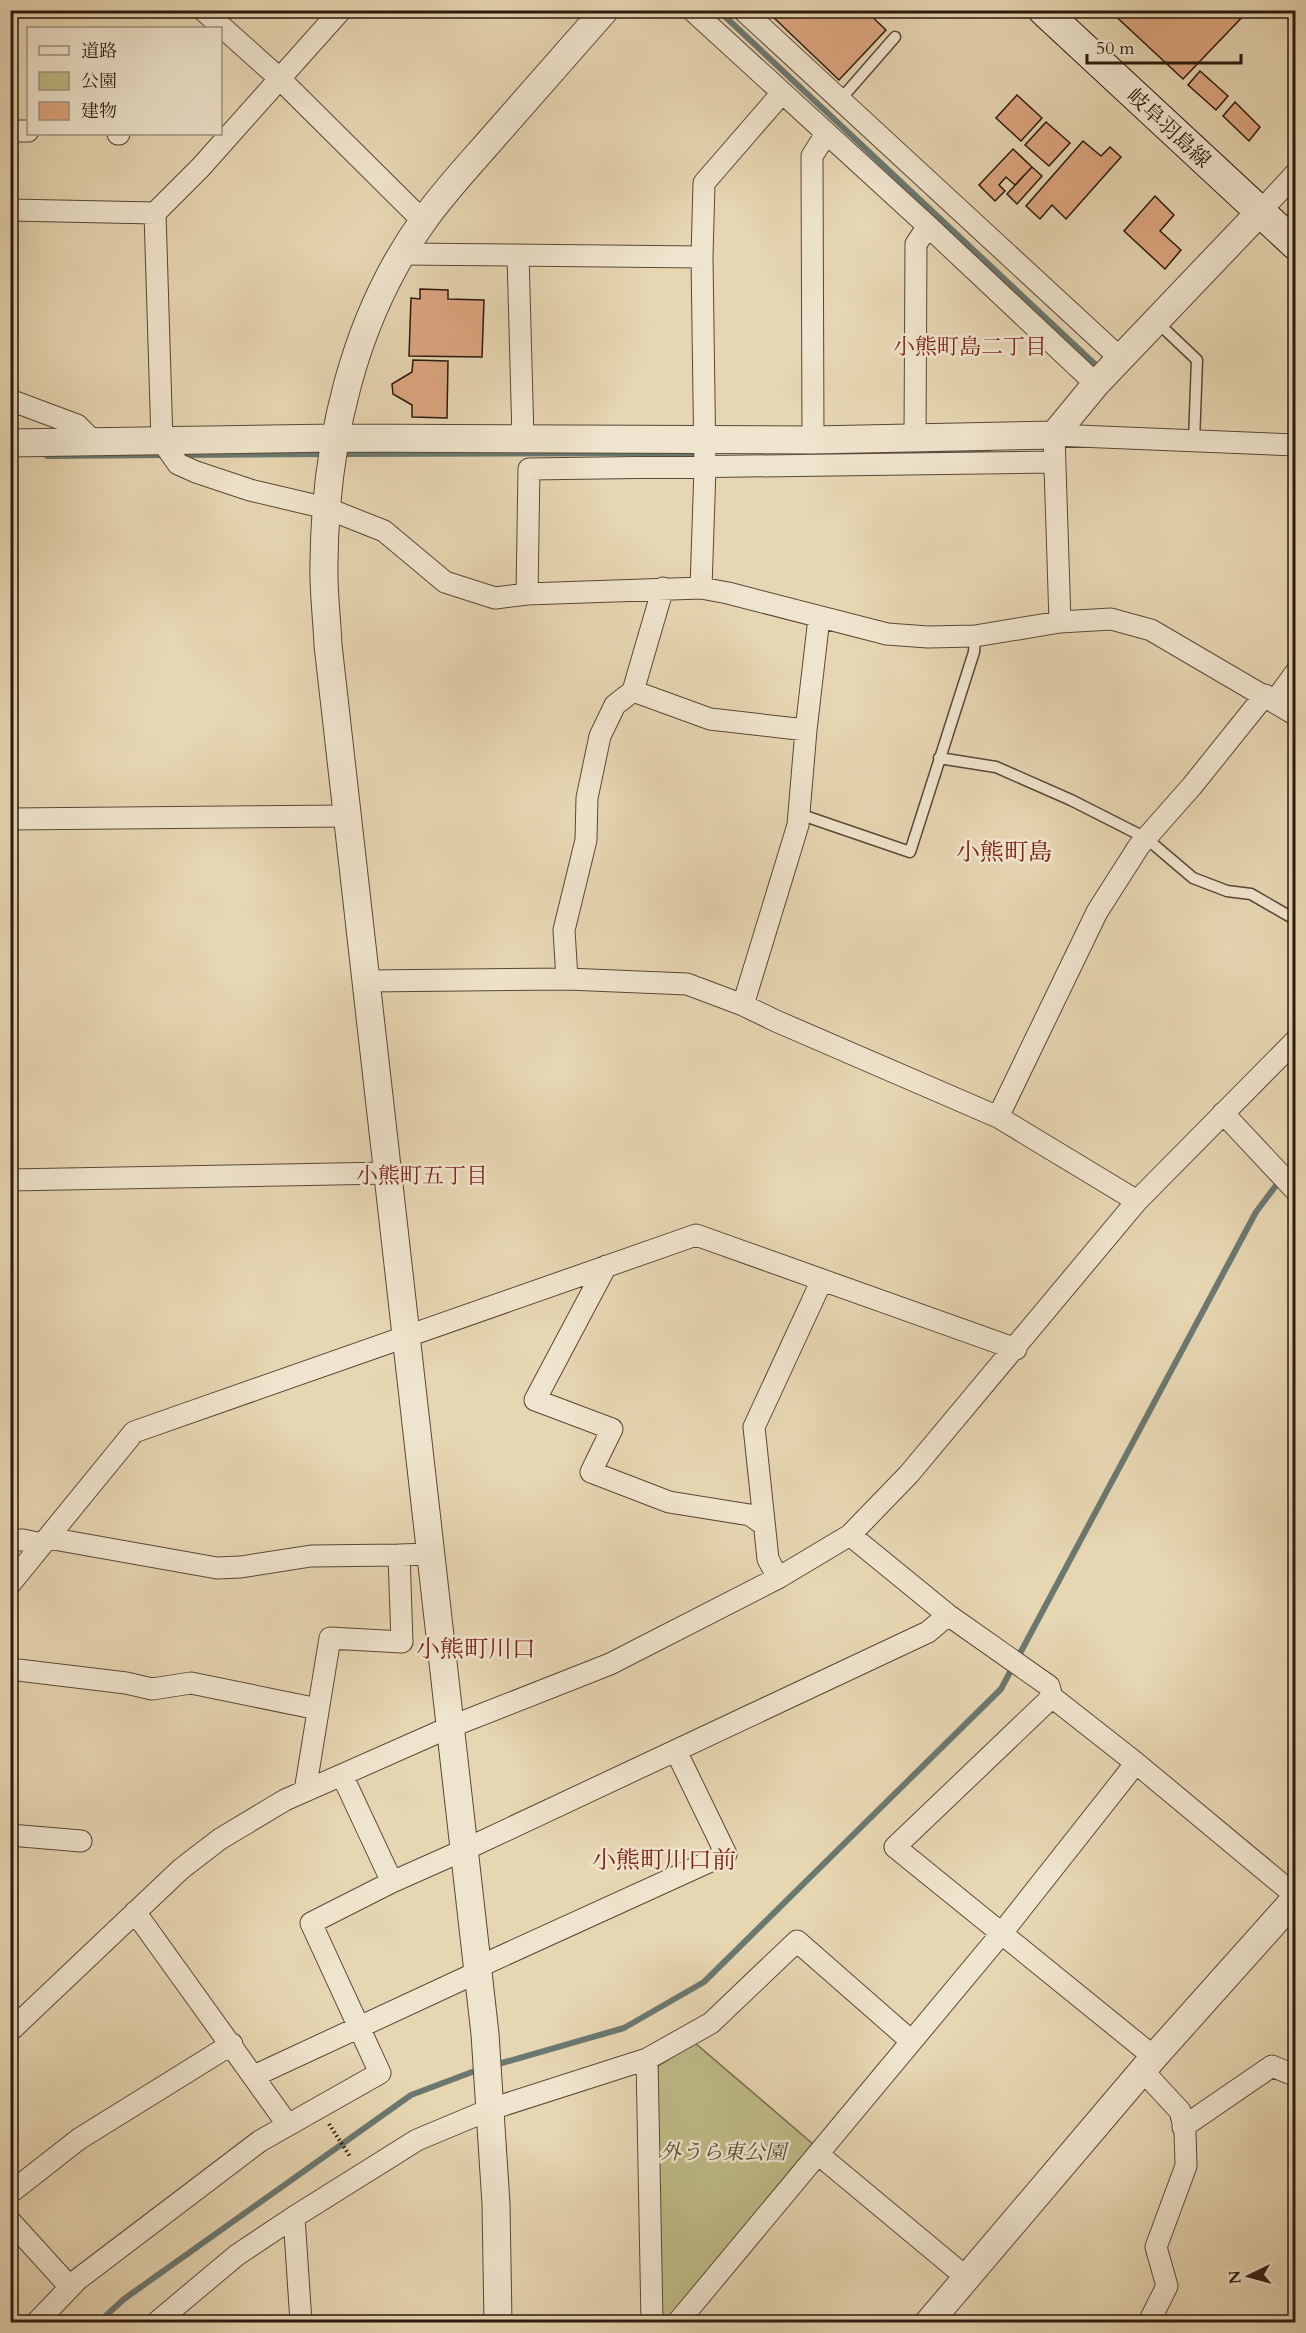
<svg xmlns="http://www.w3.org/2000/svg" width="1306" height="2333" font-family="Cardo,'Noto Serif JP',serif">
  <rect width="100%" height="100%" fill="#e7d6b2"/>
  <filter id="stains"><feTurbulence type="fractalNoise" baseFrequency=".00333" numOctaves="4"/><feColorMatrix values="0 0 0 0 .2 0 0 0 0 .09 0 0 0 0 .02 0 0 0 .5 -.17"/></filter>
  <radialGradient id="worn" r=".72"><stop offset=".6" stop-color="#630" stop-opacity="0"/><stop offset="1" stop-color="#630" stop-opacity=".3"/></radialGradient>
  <!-- green -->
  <path fill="#bebc87" stroke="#746a4a" stroke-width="1.5" d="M695,2043L813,2144L667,2322H661L656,2067Z"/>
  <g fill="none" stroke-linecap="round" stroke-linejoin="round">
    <!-- stream -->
    <path stroke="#6b7870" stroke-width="6" d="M718,10L1099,368
      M845,453L988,452
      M341,454L700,453
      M176,455L325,454
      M47,456L166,455
      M495,2065L624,2028L704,1982L1001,1689L1256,1212L1296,1159
      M99,2322L124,2299L411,2095L480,2069"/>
  </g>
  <!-- building -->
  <path fill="#dda680" stroke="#2a190e" stroke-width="1.5" d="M775,10H865L886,30L839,80L771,15Z
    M1109,10H1249L1183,79Z
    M1200,71L1228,96L1216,110L1188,85Z
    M1017,95L1042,118L1021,141L996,118Z
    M1235,102L1260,127L1249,141L1223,116Z
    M1046,122L1070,143L1049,166L1025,145Z
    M1083,141L1101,156L1110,147L1121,157L1066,219L1052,205L1040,219L1026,206Z
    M1013,149L1032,167L1015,185L1006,177L999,185L1005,191L995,201L979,185Z
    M1032,167L1042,176L1017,204L1007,194Z
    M1155,196L1174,215L1160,231L1181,250L1165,269L1124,231Z
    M420,289L448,290V299L484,300L482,357L409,356L411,298L420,299Z
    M413,360L448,361L447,418L412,417V405L393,394L392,384L412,372Z"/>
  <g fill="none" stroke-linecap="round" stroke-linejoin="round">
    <defs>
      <path id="service" d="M840,100L895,37
        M1156,321L1197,360L1194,441
        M939,758L996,767L1071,800L1146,838L1193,878L1227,891L1251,894L1296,920
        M799,814L910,852L974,652L975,636"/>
      <path id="minor" d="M203,10L279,78L423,221
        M341,10L201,167L155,213L162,441L178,464L196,472L250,490L326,508L384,531L445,582L495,598L527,594L701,588L728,593L887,634L928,637L975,636L1060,622L1111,619L1151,630L1296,715
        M692,10L928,226L1096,384
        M743,10L1120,358
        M10,131H28
        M118,134H119
        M10,210L155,213
        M1259,213L1296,173
        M402,254L702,257
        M518,255L523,438
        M10,400L77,425L94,442
        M915,439L916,244L928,226
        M813,440L812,156L826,134
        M701,588L705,468L702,257L704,183L782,93
        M527,594L529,469L1053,462
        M1060,622L1054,435L1296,445
        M633,691L710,719L806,730
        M1275,701L1296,672
        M10,819L348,816
        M567,979L564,930L586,840L587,798L600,736L615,705L633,691L663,588
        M367,981L567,979L687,984L743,1005L776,1021L998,1117L1137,1201
        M743,1005L798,825L806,730L819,618
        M1223,1113L1296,1191
        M998,1117L1097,912L1139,846L1192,786L1265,695
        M10,1180L388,1173
        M606,1266L535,1400L612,1429L591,1472L669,1502L750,1515L764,1525
        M850,1535L948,1615L1049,1686L1052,1697L1136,1763L1296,1896
        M48,1538L217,1568L241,1567L311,1556L399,1555
        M10,1540H23L41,1544
        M778,1578L768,1559L754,1427L822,1280
        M10,1584L134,1432L696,1235L1016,1349
        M10,1669L126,1683L152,1689L191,1683L318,1709
        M1052,1697L895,1847L1154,2057
        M342,1775L392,1882
        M305,1791L330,1638L402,1642L399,1555L431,1554
        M10,1835L81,1841
        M135,1912L288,2125
        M478,1967L726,1854L676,1751
        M10,2031L181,1869L220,1839L285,1800L450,1727L610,1664L778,1578L850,1535L909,1474L1137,1201L1296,1040
        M1143,2071L1180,2111L1185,2131L1186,2166L1156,2247L1167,2286L1149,2322
        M254,2076L478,1972
        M1183,2127L1272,2066L1296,2076
        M818,2154L967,2278
        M10,2193L79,2139L232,2044
        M10,2221L70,2287
        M37,2322L77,2280L260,2141L380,2073L311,1923L392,1882L464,1850L928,1632L948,1615
        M157,2322L237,2255L294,2217
        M301,2322L294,2217L417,2140L491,2109L647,2059
        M652,2322L647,2059L711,2023L797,1941L911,2041
        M678,2322L1001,1934L1136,1763"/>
      <path id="tertiary" d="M10,443L335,438L813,440L1054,435L1096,384L1259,213
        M498,2322L496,2204L485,2034L328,645C327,618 323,590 324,563C325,444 353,318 424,220C446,189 472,162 497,133C533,92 569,51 605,10
        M929,2322L1154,2057L1296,1898"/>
      <path id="secondary" d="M1043,10L1296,245"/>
    </defs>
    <!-- service casing -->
    <use href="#service" stroke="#594837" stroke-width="13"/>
    <!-- minor casing -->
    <use href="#minor" stroke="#594837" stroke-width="23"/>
    <!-- tertiary casing -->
    <use href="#tertiary" stroke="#594837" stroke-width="29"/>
    <!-- secondary casing -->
    <use href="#secondary" stroke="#2a190e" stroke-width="32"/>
    <!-- path -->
    <path stroke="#2a190e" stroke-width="4" stroke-dasharray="1.5 3" stroke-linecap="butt" d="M329,2124L351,2158"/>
    <!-- service -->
    <use href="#service" stroke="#efe4cd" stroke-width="10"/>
    <!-- minor -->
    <use href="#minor" stroke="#efe4cd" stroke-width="21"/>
    <!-- tertiary -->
    <use href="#tertiary" stroke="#efe4cd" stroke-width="27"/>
    <!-- secondary -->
    <use href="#secondary" stroke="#efe4cd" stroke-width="30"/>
  </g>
  <g text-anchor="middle" stroke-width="5" stroke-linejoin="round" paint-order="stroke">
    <!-- street labels -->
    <g font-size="21" fill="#2a190e" stroke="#efe4cd">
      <text transform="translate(1169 128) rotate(43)" y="7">岐阜羽島線</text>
    </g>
    <!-- park labels -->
    <g font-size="21" font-style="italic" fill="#564a32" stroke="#efe4cd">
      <text x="723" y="2159">外うら東公園</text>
    </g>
    <!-- neighbourhood labels -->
    <g font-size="22" fill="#7a1f14" stroke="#efe4cd">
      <text x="970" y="354">小熊町島二丁目</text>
      <text x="422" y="1183">小熊町五丁目</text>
    </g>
    <!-- quarter labels -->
    <g font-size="24" fill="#7a1f14" stroke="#efe4cd">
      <text x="1004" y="860">小熊町島</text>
      <text x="476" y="1657">小熊町川口</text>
      <text x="664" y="1868">小熊町川口前</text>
    </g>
  </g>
  <!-- margin -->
  <rect width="1306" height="2333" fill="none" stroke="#e7d6b2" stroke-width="36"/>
  <rect x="12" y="12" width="1282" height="2309" fill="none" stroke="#2a190e" stroke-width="3"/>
  <rect x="18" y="18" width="1270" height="2297" fill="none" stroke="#2a190e" stroke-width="1.5"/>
  <!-- legend -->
  <rect x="27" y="27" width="195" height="108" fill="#efe4cd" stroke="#a09381" stroke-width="1.5"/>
  <rect x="39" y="46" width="30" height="9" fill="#efe4cd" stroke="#a09381" stroke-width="1.5"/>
  <text x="81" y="57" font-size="18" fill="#2a190e">道路</text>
  <rect x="39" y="72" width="30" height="18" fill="#bebc87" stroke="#a09381" stroke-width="1.5"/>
  <text x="81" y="87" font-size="18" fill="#2a190e">公園</text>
  <rect x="39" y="102" width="30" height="18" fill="#dda680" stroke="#a09381" stroke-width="1.5"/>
  <text x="81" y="117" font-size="18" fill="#2a190e">建物</text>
  <!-- north arrow -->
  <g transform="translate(1249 2276) rotate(265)" stroke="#efe4cd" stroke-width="4.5" paint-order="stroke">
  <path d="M0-4.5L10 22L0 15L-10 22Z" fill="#2a190e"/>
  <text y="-9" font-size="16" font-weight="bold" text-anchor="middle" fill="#2a190e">N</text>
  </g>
  <!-- scale -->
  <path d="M1087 54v9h154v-9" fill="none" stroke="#2a190e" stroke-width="3"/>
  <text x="1096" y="54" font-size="18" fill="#2a190e" stroke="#efe4cd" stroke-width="4.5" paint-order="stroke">50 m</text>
  <rect width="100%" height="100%" filter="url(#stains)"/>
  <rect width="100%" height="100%" fill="url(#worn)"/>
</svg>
